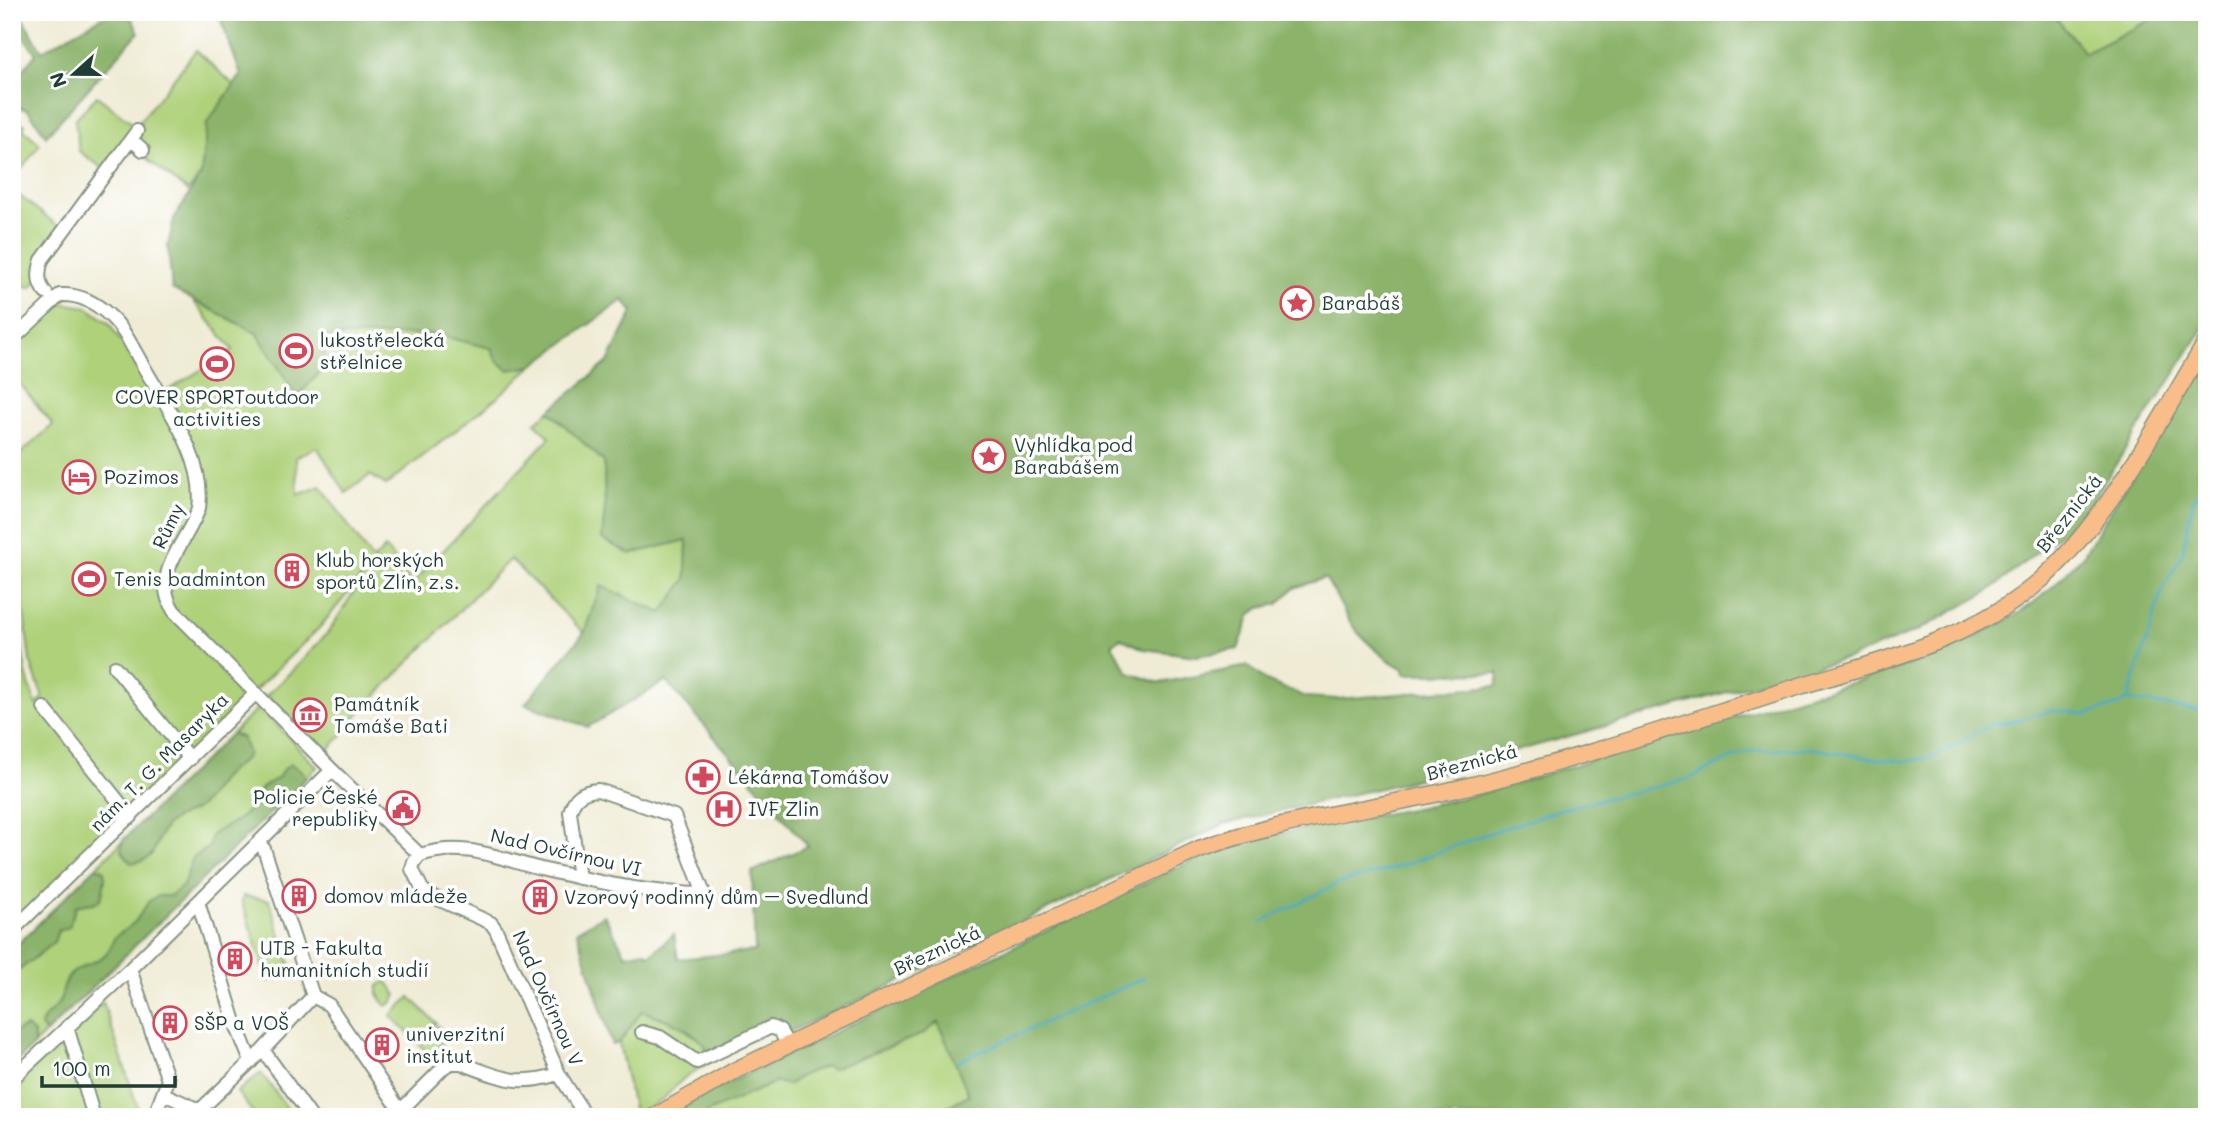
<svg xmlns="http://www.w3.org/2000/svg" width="2219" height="1129" font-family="Mali,sans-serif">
  <rect width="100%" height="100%" fill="#fff"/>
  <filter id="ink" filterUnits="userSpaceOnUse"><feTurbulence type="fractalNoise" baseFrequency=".0143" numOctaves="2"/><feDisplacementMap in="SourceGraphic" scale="14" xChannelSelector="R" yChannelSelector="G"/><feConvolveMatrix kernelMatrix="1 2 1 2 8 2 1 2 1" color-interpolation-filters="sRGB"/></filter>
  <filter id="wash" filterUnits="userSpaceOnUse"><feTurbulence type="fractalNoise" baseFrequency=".00686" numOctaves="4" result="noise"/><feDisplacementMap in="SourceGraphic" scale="28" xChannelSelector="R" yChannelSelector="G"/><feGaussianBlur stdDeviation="1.57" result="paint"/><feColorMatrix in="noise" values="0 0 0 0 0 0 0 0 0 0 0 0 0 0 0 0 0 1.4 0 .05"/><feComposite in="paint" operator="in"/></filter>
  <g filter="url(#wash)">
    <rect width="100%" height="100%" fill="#efebd4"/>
    <!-- green -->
    <path fill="#afd17a" stroke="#678757" stroke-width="2" d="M2051,12H2166L2084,54Z
      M196,50L234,85L207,123L201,175L188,191L124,141L102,168L79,151L75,119L97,96L136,126Z
      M12,116L25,125L23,129L40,144L12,182Z
      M12,190L61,228L34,285L30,287L12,283Z
      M191,298L257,333L322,337L433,334L491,348L496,359L508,370L532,366L491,403L386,485L370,475L346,493L317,447L296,457L298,495L321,486L373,561L385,548L413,583L550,437L535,423L549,411L604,461L605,509L602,539L630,554L687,540L686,579L662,614L601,587L584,633L510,559L355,717L357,720L325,753L266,696L300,663L330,630L368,569L319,628L13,925L12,590C24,628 19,669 37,705L43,698L30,661L20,580L12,569V461L53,425L12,374V346L61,303L87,307L109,323L160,402L170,395L167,391L233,350Z
      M259,707L317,767L12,1066V950Z
      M243,896L269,900L293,973L268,981L242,902Z
      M387,981L397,995L392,1003L386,1006L378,994V986Z
      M925,989L969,1095L928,1117H667Z
      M410,997L436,1023L417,1042L391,1016Z
      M103,1002L141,1117H12V1087Z
      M642,1011L676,1023L706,1045L712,1061L685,1077L664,1098L635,1117L619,1043Z
      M438,1026L448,1037L430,1055L419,1044Z
      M261,1073L294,1117H256L237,1092Z"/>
    <!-- forest -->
    <path fill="#8bb36a" stroke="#55784f" stroke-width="2" fill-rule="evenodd" d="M12,12H22L20,14L42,51L111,12H128L139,32L46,136L28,110L12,106V83L36,54L12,20Z
      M218,12H2051L2085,53L2166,12H2207V323L2083,515L1988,592L1917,631L1852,657L1406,782L1224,824L883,989L787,1033L771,1018L764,1021L761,1027L709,1054C699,1029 666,1019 642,1011L619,1043L612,1045L577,931L604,915L626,955L644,951L650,955L674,934L678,959L755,951L752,872L808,846L666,681L588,727L525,704L584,633L601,586L662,613L686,579L687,540L630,554L602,539L605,509L604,462L549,411L608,362L633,312L623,300L532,366L508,370L496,359L491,348L433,334L322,337L326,366L297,397L257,333L172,289L168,246L174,219L201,175L207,123L241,75ZM1325,578C1335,592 1341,607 1350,622C1359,637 1387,661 1404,669L1405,674L1499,673L1497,686L1338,699L1305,697L1266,681L1248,666L1160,683L1129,673L1112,645L1120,638L1144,649L1196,656L1238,649L1251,614L1260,608L1278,604L1294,588Z
      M2207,354V1117H928L969,1095L938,1022L923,1034L831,1069L826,1066L802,1075L788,1085L776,1082L697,1117H667L695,1099L1194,860L1259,837L1411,809L1479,794C1571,766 1662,739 1754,711C1842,684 1938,664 2017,614C2043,598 2064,576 2084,554Z
      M232,733L242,738L248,754C243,763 235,766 228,773C216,783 209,801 195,810C185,815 173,817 166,826C151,845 161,859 131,863L121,850L123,840Z
      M291,764L303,772L306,778L46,1033L41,1026C44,1014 51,1014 57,1005C64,996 62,984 70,975C86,960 108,964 114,938L135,922L149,901L158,896H170L183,886L193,858L209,847L212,834L239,819L249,810L261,788L278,778L283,770Z
      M95,868L103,869C106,876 105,878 104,886C101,909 94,900 76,906L69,927L58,931L54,942L17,972L12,988V950Z
      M26,1027L34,1033V1045L12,1066V1034Z"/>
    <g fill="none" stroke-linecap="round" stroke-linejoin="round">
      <!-- stream -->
      <path stroke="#47acc6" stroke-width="2.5" d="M2128,700L2207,712
        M1261,922L1341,882L1392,869L1487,834L1565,808L1688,779L1734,757L1753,751L1811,748L1869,758L1907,761L1928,758L1953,748L1975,733L1994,724L2021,720L2053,710L2086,714L2119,705L2128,700L2163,588L2182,555L2193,500L2207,481
        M957,1062L1144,978"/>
    </g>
  </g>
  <g filter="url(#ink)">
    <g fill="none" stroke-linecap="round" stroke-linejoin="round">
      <defs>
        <path id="minor" d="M131,139L143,150
          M46,293C37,284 38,272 42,260L137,131
          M12,340L60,295C79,294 95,302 109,315C125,329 134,351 145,369C168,409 206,460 199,508C188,542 149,574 174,611L332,770L420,855
          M115,667L190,759
          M44,708L131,817
          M420,855C466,840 502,860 545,870C598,882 650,894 704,894L674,816L598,790C582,791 574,797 570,812L579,878
          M420,855L414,862L412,869L422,889L429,895L491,923L496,930L559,1074L586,1117
          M198,902L235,1022L251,1062
          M12,931L255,694
          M130,969L168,1080L154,1117
          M313,996L329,1005L400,1110
          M67,1027L94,1117
          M642,1032L660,1037L697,1062L771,1027L780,1031L788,1045
          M263,1050L311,1117
          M12,1079L130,969L332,770
          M164,1094L214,1117
          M200,1110L263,1050L313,996L264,849L259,844
          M394,1117L444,1067L452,1063H461C501,1078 517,1087 559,1074"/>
        <path id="major" d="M654,1117L736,1070L1199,849C1286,818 1376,809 1465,787C1578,760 1689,721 1800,686C1884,660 1975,639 2042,579C2110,517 2160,419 2207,341"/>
      </defs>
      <!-- minor casing -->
      <use href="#minor" stroke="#879484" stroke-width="16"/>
      <!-- major casing -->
      <use href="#major" stroke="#879484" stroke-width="19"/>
      <!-- minor -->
      <use href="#minor" stroke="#fff" stroke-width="12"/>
      <!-- major -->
      <use href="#major" stroke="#f8bd89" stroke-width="16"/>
    </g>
  </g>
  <!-- icons -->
  <defs>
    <symbol id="sight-ring" viewBox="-11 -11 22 22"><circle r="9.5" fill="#fff" stroke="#d1495b" stroke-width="1.5"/><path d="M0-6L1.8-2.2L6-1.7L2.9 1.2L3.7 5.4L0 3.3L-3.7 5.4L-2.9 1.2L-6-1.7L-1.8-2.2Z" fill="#d1495b"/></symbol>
    <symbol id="stadium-ring" viewBox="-11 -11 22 22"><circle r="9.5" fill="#fff" stroke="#d1495b" stroke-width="1.5"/><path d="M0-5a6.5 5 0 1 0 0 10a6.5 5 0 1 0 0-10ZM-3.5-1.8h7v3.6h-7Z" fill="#d1495b"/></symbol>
    <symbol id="hotel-ring" viewBox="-11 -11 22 22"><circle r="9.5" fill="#fff" stroke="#d1495b" stroke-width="1.5"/><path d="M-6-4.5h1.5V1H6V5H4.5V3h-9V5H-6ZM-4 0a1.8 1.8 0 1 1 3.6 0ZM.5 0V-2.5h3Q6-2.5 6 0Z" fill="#d1495b"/></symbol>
    <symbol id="building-ring" viewBox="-11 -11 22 22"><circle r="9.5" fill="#fff" stroke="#d1495b" stroke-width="1.5"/><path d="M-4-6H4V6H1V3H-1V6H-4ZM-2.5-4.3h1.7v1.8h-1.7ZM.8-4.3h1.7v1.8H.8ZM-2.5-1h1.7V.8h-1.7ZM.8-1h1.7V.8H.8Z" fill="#d1495b"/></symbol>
    <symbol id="museum-ring" viewBox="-11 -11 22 22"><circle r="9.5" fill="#fff" stroke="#d1495b" stroke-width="1.5"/><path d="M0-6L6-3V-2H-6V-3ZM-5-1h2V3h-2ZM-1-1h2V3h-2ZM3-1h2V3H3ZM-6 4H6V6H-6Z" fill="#d1495b"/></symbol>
    <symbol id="pharmacy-ring" viewBox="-11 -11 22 22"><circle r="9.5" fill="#fff" stroke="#d1495b" stroke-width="1.5"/><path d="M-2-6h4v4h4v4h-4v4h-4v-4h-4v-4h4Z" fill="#d1495b"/></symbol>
    <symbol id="civic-ring" viewBox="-11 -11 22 22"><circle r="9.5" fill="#fff" stroke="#d1495b" stroke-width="1.5"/><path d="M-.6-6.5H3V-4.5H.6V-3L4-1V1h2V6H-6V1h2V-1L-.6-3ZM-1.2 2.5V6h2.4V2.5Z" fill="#d1495b"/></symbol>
    <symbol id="hospital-ring" viewBox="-11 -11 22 22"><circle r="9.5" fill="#fff" stroke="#d1495b" stroke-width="1.5"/><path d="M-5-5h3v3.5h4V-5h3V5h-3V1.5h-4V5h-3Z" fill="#d1495b"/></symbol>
  </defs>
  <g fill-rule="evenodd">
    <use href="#sight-ring" x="1278" y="284" width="38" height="38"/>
    <use href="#stadium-ring" x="277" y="332" width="38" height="38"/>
    <use href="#stadium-ring" x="198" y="345" width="38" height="38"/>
    <use href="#sight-ring" x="970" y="437" width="38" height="38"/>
    <use href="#hotel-ring" x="60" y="458" width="38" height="38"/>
    <use href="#building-ring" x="273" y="552" width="38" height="38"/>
    <use href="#stadium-ring" x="70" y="560" width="38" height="38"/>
    <use href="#museum-ring" x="291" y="696" width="38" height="38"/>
    <use href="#pharmacy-ring" x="684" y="758" width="38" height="38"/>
    <use href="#civic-ring" x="384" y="789" width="38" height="38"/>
    <use href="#hospital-ring" x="705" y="790" width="38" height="38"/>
    <use href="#building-ring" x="280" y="877" width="38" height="38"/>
    <use href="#building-ring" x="521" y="878" width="38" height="38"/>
    <use href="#building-ring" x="216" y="940" width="38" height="38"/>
    <use href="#building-ring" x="151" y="1004" width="38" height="38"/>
    <use href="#building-ring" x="363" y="1026" width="38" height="38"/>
  </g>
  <g text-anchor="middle" stroke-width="7" stroke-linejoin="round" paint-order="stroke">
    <!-- poi labels -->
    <g font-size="19" fill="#1f3d34" stroke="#fff" text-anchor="start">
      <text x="1322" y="310">Barabáš</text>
      <text x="320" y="347">lukostřelecká<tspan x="320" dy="22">střelnice</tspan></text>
      <text x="217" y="404" text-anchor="middle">COVER SPORToutdoor<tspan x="217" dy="22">activities</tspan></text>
      <text x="1014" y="452">Vyhlídka pod<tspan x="1014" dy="22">Barabášem</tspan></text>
      <text x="104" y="484">Pozimos</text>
      <text x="316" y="567">Klub horských<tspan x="316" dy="22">sportů Zlín, z.s.</tspan></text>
      <text x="114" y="586">Tenis badminton</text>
      <text x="334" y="711">Památník<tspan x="334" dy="22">Tomáše Bati</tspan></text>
      <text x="728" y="784">Lékárna Tomášov</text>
      <text x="378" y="804" text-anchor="end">Policie České<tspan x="378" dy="22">republiky</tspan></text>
      <text x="748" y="816">IVF Zlin</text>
      <text x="324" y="903">domov mládeže</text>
      <text x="564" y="904">Vzorový rodinný dům – Svedlund</text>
      <text x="260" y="955">UTB - Fakulta<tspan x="260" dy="22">humanitních studií</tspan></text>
      <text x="194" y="1030">SŠP a VOŠ</text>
      <text x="406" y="1041">univerzitní<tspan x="406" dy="22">institut</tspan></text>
    </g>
    <!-- street labels -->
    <g font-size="19" fill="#1f3d34" stroke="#fff">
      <text transform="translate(2069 513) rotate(-52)" y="7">Březnická</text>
      <text transform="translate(168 526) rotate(-64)" y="7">Růmy</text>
      <text transform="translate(159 762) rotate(-45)" y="7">nám. T. G. Masaryka</text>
      <text transform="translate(1472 762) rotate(-15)" y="7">Březnická</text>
      <text transform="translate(566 852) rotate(13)" y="7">Nad Ovčírnou VI</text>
      <text transform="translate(937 950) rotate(-25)" y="7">Březnická</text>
      <text transform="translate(548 998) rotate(66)" y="7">Nad Ovčírnou V</text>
    </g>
  </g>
  <!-- margin -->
  <rect width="2219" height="1129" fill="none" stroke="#fff" stroke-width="42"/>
  <!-- north arrow -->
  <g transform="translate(74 74) rotate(249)" stroke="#ffffff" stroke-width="5" paint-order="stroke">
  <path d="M0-5L12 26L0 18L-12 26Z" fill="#1f3d34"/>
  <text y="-10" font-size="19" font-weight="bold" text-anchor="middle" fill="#1f3d34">N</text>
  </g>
  <!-- scale -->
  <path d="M42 1076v10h133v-10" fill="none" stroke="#1f3d34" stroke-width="3.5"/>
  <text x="52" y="1076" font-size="21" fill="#1f3d34" stroke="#ffffff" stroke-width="5" paint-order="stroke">100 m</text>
</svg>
